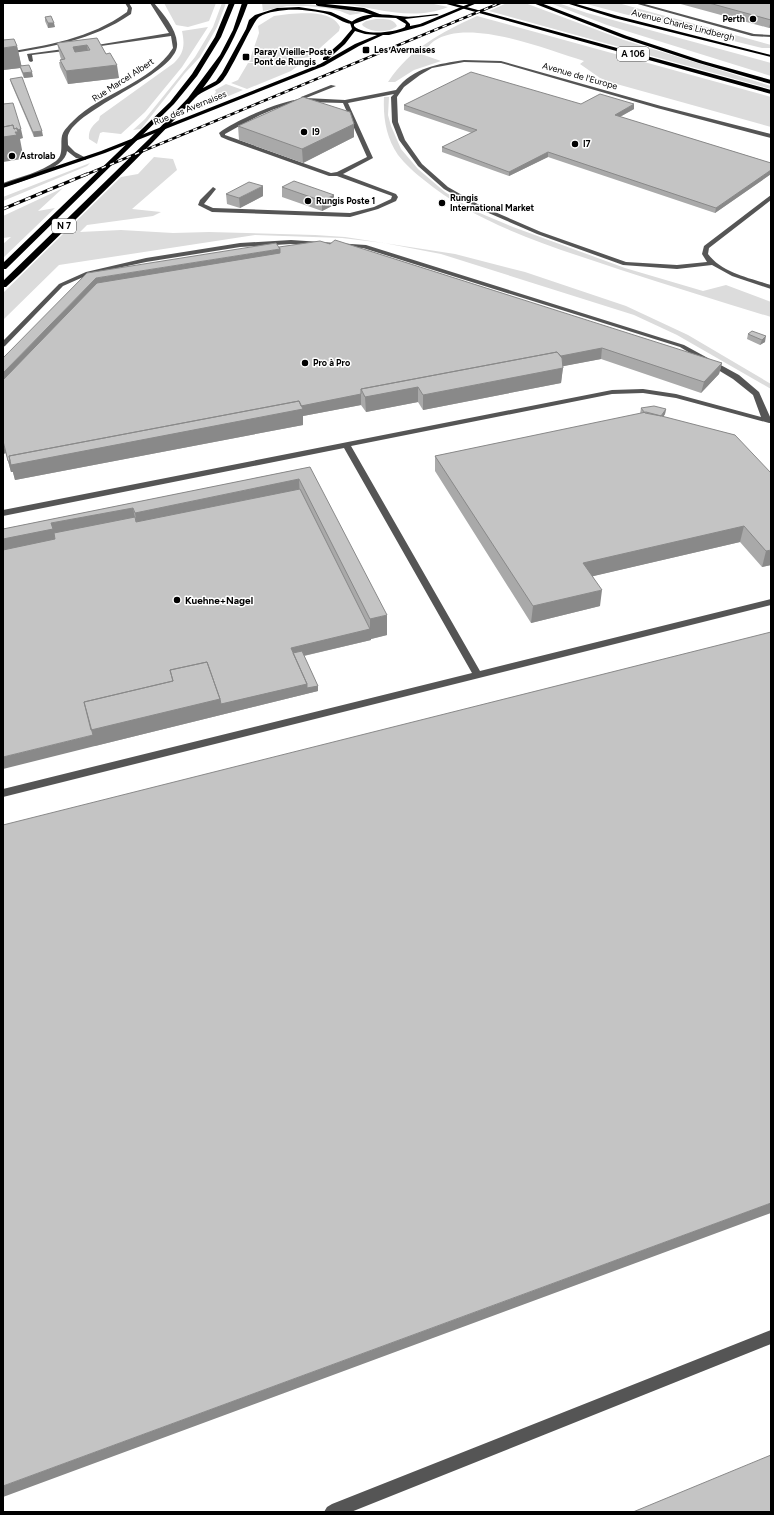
<svg xmlns="http://www.w3.org/2000/svg" width="774" height="1515" font-family="Figtree,sans-serif">
  <rect width="100%" height="100%" fill="#fff"/>
  <!-- green -->
  <path fill="#dcdcdc" d="M164,3H216L209,21L188,27L176,25Z
    M222,3H226L217,27L200,57L185,73L141,129L133,130L145,119L195,57L213,27Z
    M262,3C295,3 330,4 362,13L350,15L340,11L326,8L307,6H287L263,11Z
    M336,3H429L448,7C411,22 375,7 336,3Z
    M507,3H525L624,40L771,86V89L489,11Z
    M550,3H558L587,13L771,63V76L607,25Z
    M583,3H618L771,45V48H762L624,14Z
    M289,14C304,13 332,10 340,27L339,31L310,57L273,62H249L259,33L258,26L274,16Z
    M477,16L771,97V127L613,83L600,78L580,64L584,61C547,50 469,17 434,41C430,44 425,50 421,54L441,61L414,70L395,82H388C411,48 440,33 477,16Z
    M376,19C383,19 394,18 397,26C389,33 372,33 363,26L362,24L366,21Z
    M208,27L182,67L145,112L121,134L103,132L100,133L97,144L89,139C88,130 93,125 99,120L100,116L174,63C184,53 185,45 182,31Z
    M307,59L291,71L247,89L231,83L238,80L248,63H275Z
    M226,84L243,90L207,105L216,92L215,90Z
    M384,97H389L388,115L391,126L401,149L418,169L445,192L475,211L513,227L625,268L703,291L726,285L771,302V317C721,302 671,286 621,270C553,247 480,226 424,180C415,173 405,164 398,155C386,137 383,118 384,97Z
    M154,157L173,159L177,170L132,209L161,212L153,216L87,225L80,232L121,230L173,233L209,232L315,235L345,237L455,254L525,272L626,306L688,335L771,384V389L677,335L634,315L441,254L384,243L342,238L255,235L59,265L3,320V293L121,177L138,174Z
    M90,163L87,166L3,201V197Z
    M63,188L38,211L55,208L3,258V244L11,237L3,238V216Z"/>
  <g fill="none" stroke-linecap="round" stroke-linejoin="round">
    <!-- minor -->
    <path fill="#555" fill-rule="evenodd" d="M125,3H129L132,8L131,14C92,41 48,47 3,55V53C47,45 90,39 127,12L128,8Z
      M150,3H154C163,14 176,28 177,43C181,72 83,105 69,133C67,136 68,141 68,145L75,152L86,158V160L76,158L67,151C66,169 18,183 3,187V183C20,177 41,172 56,161C65,154 59,141 63,133C65,129 70,124 73,121C102,92 150,84 173,48L171,36L87,48L85,47L169,33Z
      M634,3H641L754,34L771,35V37L752,36Z
      M71,48L73,50L32,55L33,61L31,62L29,61L27,54Z
      M464,60L501,61L661,106L771,134V138L657,108L501,63L464,62L432,68L420,75L404,87L397,97L398,122L405,140L422,164L448,187L481,206L541,232L626,262L677,265L707,262L702,254L704,246L771,195V200L709,248L708,254C722,273 750,278 771,285V289L732,276L712,265L677,269L623,265L537,234L477,208L444,189L418,166L399,140L392,122L391,97L394,94L348,103L373,158L343,174L396,194L398,197L396,201L378,209L350,217L212,212L198,205L200,200L213,187L216,189L204,204L213,208L350,213L374,207L391,199L392,196L337,176H329L228,140L221,137L219,133C233,121 283,100 301,99V97L331,85L336,86L306,98L345,100L396,90C413,67 439,64 464,60ZM305,102L343,103L367,157L337,172L331,173L225,135V134C248,121 279,103 305,102Z
      M291,240L366,245L684,345L739,375L759,392L771,419V423H769L676,398L643,393L612,394L351,446L480,671L771,599V605L3,797V789L472,673L344,448L3,516V510L612,390L643,389L676,394L761,417L753,395L733,379L680,347L363,248L291,244L240,247L146,262L90,274L63,286L5,346L3,347V341L59,284L86,272L146,258L240,243Z
      M771,1330V1344L351,1512H324L327,1507L332,1504Z"/>
    <!-- major -->
    <path fill="#000" fill-rule="evenodd" d="M471,3H477L423,26L389,35H383L359,46L324,66L105,153L3,188V184L101,151L320,64L355,44L377,35L365,34L355,31L345,44L327,60H323V58L341,42L352,29L350,23C364,11 383,14 400,16C411,18 426,15 437,14L439,15L405,19L410,24V26L420,24ZM373,17L396,18L406,24L405,27C393,33 364,36 354,26V24Z
      M566,3H573L618,16L771,55V57L614,18Z"/>
    <!-- highway -->
    <path fill="#000" fill-rule="evenodd" d="M229,3H235L221,37L197,76L174,104L6,269H3V263L170,102L192,74L215,37Z
      M242,3H248C237,34 223,62 203,88L216,81L222,73L246,29L249,20L255,15L277,8L299,7L331,12L355,23C348,27 335,16 327,14C307,9 277,7 259,17C253,21 232,69 223,80C216,88 202,90 195,98C139,158 79,216 20,274L6,287H3V281L149,139L188,98L220,55L233,30Z
      M316,3L364,8L382,15L379,17L363,12L318,6L316,5Z
      M443,3H452L771,90V94Z
      M533,3H541L627,36L703,61L771,80V84L699,63L623,38Z"/>
    <defs>
      <path id="rail-far1" d="M85,175L500,3"/>
      <path id="rail" d="M3,209L87,174"/>
    </defs>
    <!-- rail-far1 casing -->
    <use href="#rail-far1" stroke="#000" stroke-width="2.5"/>
    <!-- rail casing -->
    <use href="#rail" stroke="#000" stroke-width="3"/>
    <!-- rail-far1 -->
    <use href="#rail-far1" stroke="#fff" stroke-width="1.5" stroke-dasharray="4.5" stroke-linecap="butt"/>
    <!-- rail -->
    <use href="#rail" stroke="#fff" stroke-width="2" stroke-dasharray="6" stroke-linecap="butt"/>
  </g>
  <!-- wall -->
  <path fill="#a9a9a9" d="M677,3H771V27L769,28Z
    M45,17L55,27L48,28L45,21Z
    M97,38L119,78L68,84L60,67L59,62H61L60,60L61,59L60,56L57,43Z
    M17,46L21,65L33,77L24,78L20,68L3,70Z
    M10,79L43,136L34,137L11,83Z
    M581,104L634,109L620,117L771,163V174L715,213L548,157L509,176L442,152V147L472,133L404,110V105Z
    M354,124V137L303,163L239,140L238,126Z
    M282,187L334,195V205L322,211L282,197Z
    M226,194L263,196L240,208L227,204Z
    M279,247L722,363L719,374L701,393L601,359L563,366L561,383L423,410L418,402L366,412L361,405L303,416V425L15,480L13,472H11L6,453L3,454Z
    M752,331L765,342L760,345L747,339L748,334Z
    M641,408L666,409L665,414L663,417L735,435L771,565L762,567L740,542L593,576L600,606L531,623L435,471V456L640,414Z
    M310,467L387,635L371,639V640L304,656L318,686V691L95,746V745V746L3,529Z"/>
  <!-- shaded-wall -->
  <path fill="#898989" d="M771,20V27L769,28Z
    M48,23H54L55,27L48,28Z
    M87,45L89,58L75,60L73,47Z
    M17,46L22,68L20,66V68L3,70V48Z
    M117,65L119,78L68,84L66,71Z
    M32,72L33,77L24,78L23,73Z
    M634,104V109L614,120L615,115Z
    M354,124V137L303,163L302,149Z
    M21,129L23,138L20,139L23,155L21,156L22,159L3,162V131Z
    M42,131L43,136L34,137L33,132Z
    M548,152V157L509,176V172Z
    M771,170V174L715,213L716,208Z
    M263,186V196L240,208L239,198Z
    M334,195V205L322,211V201Z
    M280,249L281,264L3,393V373L96,278Z
    M766,336L765,342L760,345L762,340Z
    M602,348L601,359L422,393L418,387V402L366,412L365,397L363,394Z
    M722,363L719,374L701,393L704,382Z
    M563,368L561,383L423,410V395Z
    M361,394V405L303,416V425L15,480L10,461Z
    M666,409L665,414L657,427L658,421Z
    M3,441L6,453L3,454Z
    M8,461H10L13,472H11Z
    M299,479L300,499L138,533L135,513Z
    M133,508L137,528L3,561V539L51,523Z
    M744,526L740,542L581,579L583,563Z
    M771,550V565L762,567L766,551Z
    M602,590L600,606L531,623L533,606Z
    M387,615V635L371,639V640L294,658L291,648L370,629V619Z
    M307,684L318,686V691L95,746L91,730L220,699Z
    M93,735L95,746L3,769V757Z
    M771,1203V1213L3,1497V1486Z"/>
  <!-- building -->
  <path fill="#c4c4c4" stroke="#898989" fill-rule="evenodd" d="M709,3H771V20Z
    M51,16L54,23H48L45,17Z
    M97,38L106,54L110,53L117,65L66,71L60,60L65,59L57,43ZM87,45L90,50L75,52L73,47Z
    M14,39L17,46L3,48V40Z
    M29,65L32,72L23,73L20,66Z
    M471,72L581,104L600,94L634,104L615,115L771,163V170L716,208L548,152L509,172L442,147L477,130L404,105Z
    M22,77L42,131L33,132L10,79Z
    M303,97L350,112L354,124L302,149L238,126Z
    M13,103L21,129L17,130V128L14,129L13,125L3,127V104Z
    M13,125L14,129L17,128L18,132H15L17,135L3,137V127Z
    M294,181L334,195L322,201L282,187Z
    M249,182L263,186L239,198L226,194Z
    M335,240L722,363L704,382L602,348L561,356L557,352L361,389V394L301,406L299,401L9,456L10,461H8L3,441V380L97,283L280,253V249L279,247L320,241L330,244Z
    M276,243L280,249L96,278L3,373V358L87,273Z
    M752,331L766,336L762,340L748,334Z
    M557,352L562,358L563,368L423,395L418,387L365,397L361,389Z
    M299,401L303,409L11,465L9,456Z
    M654,406L666,409L661,416L645,413L641,408Z
    M646,412L735,435L771,473V550L766,551L744,526L583,563L602,590L533,606L435,456Z
    M310,467L387,615L370,619L299,479L135,513L133,508L51,523L53,529L3,539V529Z
    M300,489L370,629L291,648L307,684L221,704L220,699L207,662L170,670L173,681L84,702L93,735L3,757V550L55,539L54,533L135,517L136,522Z
    M771,632V1203L3,1486V825Z
    M302,651L318,686L307,688V684L293,653Z
    M207,662L220,699L91,730L84,702L173,681L170,670Z
    M771,1455V1512H633Z"/>
  <!-- markers -->
  <g fill="#000" stroke="#fff" stroke-width="1.5">
    <circle cx="753" cy="19" r="4"/>
    <rect x="362" y="46" width="8" height="8" rx="2"/>
    <rect x="242" y="53" width="8" height="8" rx="2"/>
    <circle cx="304" cy="132" r="4"/>
    <circle cx="575" cy="144" r="4"/>
    <circle cx="12" cy="156" r="4"/>
    <circle cx="308" cy="201" r="4"/>
    <circle cx="442" cy="203" r="4"/>
    <circle cx="305" cy="363" r="4"/>
    <circle cx="177" cy="600" r="4"/>
  </g>
  <g text-anchor="middle" stroke-width="3" stroke-linejoin="round" paint-order="stroke">
    <!-- far-poi labels -->
    <g font-size="9" font-weight="bold" fill="#000" stroke="#fff" text-anchor="start">
      <text x="745" y="22" text-anchor="end">Perth</text>
      <text x="374" y="53">Les Avernaises</text>
      <text x="254" y="55">Paray Vieille-Poste<tspan x="254" dy="10">Pont de Rungis</tspan></text>
      <text x="312" y="135">I9</text>
      <text x="583" y="147">I7</text>
      <text x="20" y="159">Astrolab</text>
      <text x="450" y="201">Rungis<tspan x="450" dy="10">International Market</tspan></text>
      <text x="316" y="204">Rungis Poste 1</text>
      <text x="313" y="366">Pro à Pro</text>
    </g>
    <!-- far-street labels -->
    <g font-size="9" fill="#000" stroke="#fff">
      <text transform="translate(683 25) rotate(14)" y="3">Avenue Charles Lindbergh</text>
      <text transform="translate(580 76) rotate(16)" y="3">Avenue de l'Europe</text>
      <text transform="translate(123 80) rotate(-33)" y="3">Rue Marcel Albert</text>
      <text transform="translate(190 108) rotate(-22)" y="3">Rue des Avernaises</text>
    </g>
    <!-- shield labels -->
    <g fill="#fff" stroke="#4c4c4c" stroke-width="1">
      <rect x="617" y="47" width="32" height="14" rx="3"/>
      <rect x="52" y="219" width="24" height="14" rx="3"/>
    </g>
    <g font-size="9" font-weight="bold" fill="#000">
      <text x="633" y="57">A 106</text>
      <text x="64" y="229">N 7</text>
    </g>
    <!-- poi labels -->
    <g font-size="10" font-weight="bold" fill="#000" stroke="#fff" text-anchor="start">
      <text x="185" y="604">Kuehne+Nagel</text>
    </g>
  </g>
  <!-- border -->
  <rect width="774" height="1515" fill="none" stroke="#000000" stroke-width="8"/>
</svg>
